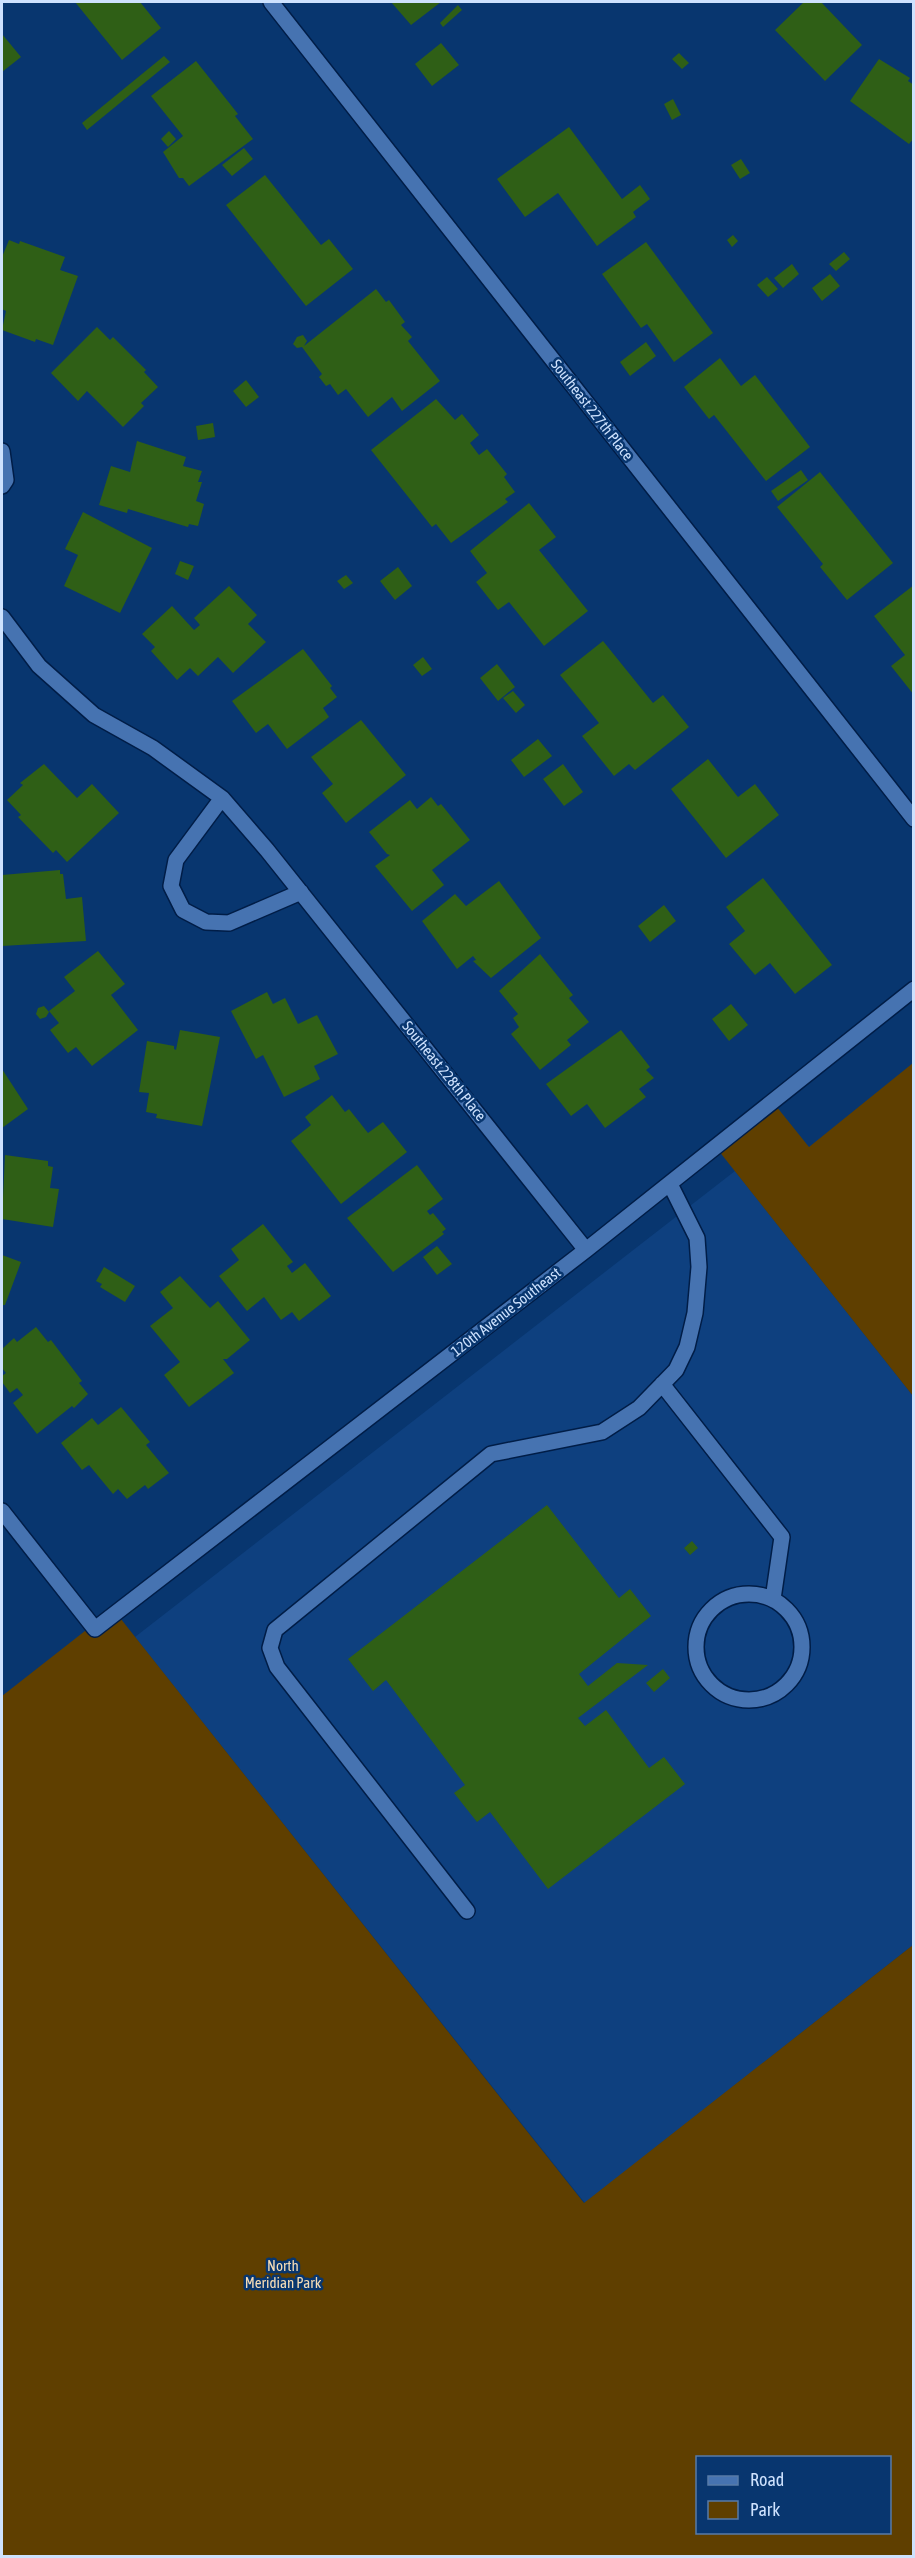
<svg xmlns="http://www.w3.org/2000/svg" width="915" height="2558" font-family="'Asap Condensed',sans-serif">
  <rect width="100%" height="100%" fill="#08366f"/>
  <!-- built -->
  <path fill="#0e407f" d="M735,1171L913,1396V1945L585,2203L135,1637Z"/>
  <!-- green -->
  <path fill="#5f3f00" fill-rule="evenodd" d="M913,1063V1396L711,1141L768,1096L809,1147Z
    M113,1609L584,2203L913,1945V2556H2V1696ZM698,2458H890V2532H698Z"/>
  <!-- building -->
  <path fill="#2f5f16" d="M75,2H140L161,28L122,60Z
    M391,2H441L411,25Z
    M804,2H821L862,45L825,81L775,30Z
    M458,5L462,10L443,27L440,23Z
    M2,34L21,57L2,72Z
    M441,43L459,65L432,86L415,64Z
    M679,53L689,63L682,69L672,59Z
    M164,56L170,62L87,130L82,123Z
    M879,59L910,78L908,81L914,85V138L909,144L850,101Z
    M196,61L238,114L235,116L253,139L189,186L183,178H179L163,152L183,136L151,96Z
    M673,99L681,115L672,120L664,104Z
    M569,127L622,199L640,185L650,199L633,212L636,217L597,246L558,193L525,217L497,179Z
    M169,131L176,139L168,147L161,139Z
    M244,148L253,159L232,176L222,165Z
    M741,159L750,173L740,179L731,165Z
    M265,175L321,245L329,239L353,269L306,306L226,205Z
    M733,235L738,241L732,247L727,240Z
    M9,240L19,244L20,241L65,257L60,270L78,276L53,345L36,339L35,342L2,330L6,311L2,309V257Z
    M646,242L713,333L674,362L647,324L641,328L602,274Z
    M844,252L850,259L836,271L829,264Z
    M792,264L799,274L783,288L774,278Z
    M830,274L840,286L822,301L812,288Z
    M767,277L778,289L768,297L757,285Z
    M376,289L386,302L389,300L405,322L401,325L412,337L408,341L440,381L402,411L392,397L368,417L346,389L338,395L330,384L326,386L319,377L322,374L302,347L297,348L293,344L297,337L303,335L307,341L304,346Z
    M97,327L110,340L113,337L146,370L144,372L158,387L141,403L144,406L123,427L87,391L78,401L51,373Z
    M646,342L656,356L630,376L620,362Z
    M720,358L741,386L755,375L810,447L766,481L714,415L709,419L684,387Z
    M246,380L259,397L246,407L233,391Z
    M436,399L455,420L462,414L479,435L470,443L479,455L487,449L507,474L504,477L515,492L505,499L508,502L451,543L436,524L432,527L371,450Z
    M213,423L215,437L198,440L196,426Z
    M137,441L186,457L183,466L202,471L198,482H202L196,501L204,504L198,526L189,524L188,527L128,509L127,513L99,505L111,466L130,472Z
    M801,470L808,480L778,501L771,491Z
    M820,472L893,563L847,600L820,567L823,564L777,507Z
    M529,503L556,537L539,550L588,611L544,646L509,602L498,610L476,582L487,573L470,551Z
    M83,512L152,548L120,613L64,586L78,555L65,549Z
    M180,561L194,566L188,580L175,574Z
    M398,567L412,586L395,600L380,581Z
    M346,575L353,583L344,589L337,581Z
    M914,585V695L891,666L905,655L874,616Z
    M229,586L257,615L248,624L266,642L233,673L218,657L198,676L190,668L177,680L151,651L155,647L142,634L172,606L194,630L200,625L194,618Z
    M603,641L653,703L663,695L689,727L635,770L629,764L614,776L582,736L599,723L560,675Z
    M303,649L332,686L330,688L337,697L323,708L329,717L287,749L268,724L256,733L232,701Z
    M423,657L432,669L422,676L413,665Z
    M497,664L515,687L498,701L480,678Z
    M513,691L525,705L516,713L503,698Z
    M361,720L406,775L346,823L322,793L333,784L311,757Z
    M538,739L552,756L524,777L511,760Z
    M708,759L738,797L755,784L779,815L726,858L671,789Z
    M44,764L77,798L92,784L119,813L67,862L56,850L53,853L18,817L21,815L7,800L23,785L20,783Z
    M563,764L583,792L564,806L543,779Z
    M431,797L438,806L441,804L470,840L432,870L444,885L412,911L375,866L390,855L387,854L369,832L410,800L417,809Z
    M60,870V874H63L66,899L82,897L86,941L2,946V875Z
    M763,878L832,965L795,994L770,963L755,975L729,944L745,931L726,907Z
    M499,881L541,938L491,978L473,961L476,960L473,956L457,969L422,921L455,894L466,906Z
    M664,905L676,921L650,942L638,926Z
    M98,951L125,984L111,995L138,1030L92,1066L76,1047L68,1053L50,1030L59,1023L49,1011L75,991L64,977Z
    M540,954L573,995L569,998L589,1022L567,1040L571,1045L540,1070L511,1034L519,1027L513,1018L518,1014L499,991Z
    M267,992L273,1004L285,998L298,1024L317,1015L338,1054L314,1066L320,1079L284,1097L263,1055L256,1059L231,1011Z
    M731,1004L748,1025L729,1041L712,1019Z
    M44,1006L49,1012L46,1017L40,1019L36,1014L38,1008Z
    M180,1030L220,1037L202,1126L156,1118L157,1114L146,1112L149,1093L139,1092L147,1041L174,1046V1049L176,1050Z
    M621,1030L650,1067L646,1070L654,1078L639,1089L646,1097L605,1128L587,1104L571,1116L546,1084Z
    M2,1069L28,1109L2,1128Z
    M332,1095L345,1112L349,1109L368,1133L383,1122L407,1152L341,1204L291,1141L311,1125L305,1117Z
    M5,1155L48,1161V1166L53,1167L50,1188L59,1189L53,1227L2,1219Z
    M417,1165L443,1199L427,1211L430,1215L433,1213L446,1229L442,1232L444,1234L393,1272L347,1218Z
    M263,1224L293,1262L287,1266L292,1273L305,1263L331,1296L299,1321L292,1312L281,1320L264,1297L247,1311L219,1276L239,1260L231,1249Z
    M437,1246L452,1264L437,1275L423,1257Z
    M2,1255L21,1262L5,1305H2Z
    M104,1267L135,1286L125,1302L100,1287L102,1284L96,1281Z
    M180,1276L210,1308L218,1301L250,1340L227,1359H223L234,1373L189,1407L164,1375L180,1362L150,1326L173,1308L160,1292Z
    M36,1327L48,1342L51,1340L82,1381L79,1383L88,1394L74,1408L72,1406L37,1434L13,1403L23,1395L17,1388L10,1393L2,1382V1376L6,1373L2,1368V1349L14,1338L17,1342Z
    M121,1407L150,1442L146,1445L169,1473L148,1489L145,1485L127,1499L118,1489L113,1494L89,1465L82,1470L61,1443L92,1418L98,1425Z
    M547,1505L619,1598L630,1589L651,1616L579,1674L588,1686L617,1663L648,1665L578,1718L585,1726L606,1710L649,1768L664,1757L685,1784L548,1889L490,1812L477,1822L454,1793L465,1785L386,1680L373,1691L348,1659Z
    M692,1541L698,1548L690,1555L684,1548Z
    M663,1669L670,1678L654,1692L646,1683Z"/>
  <g fill="none" stroke-linecap="round" stroke-linejoin="round">
    <defs>
      <path id="minor" d="M271,2L914,819
        M2,451L6,480L2,486
        M2,617L39,666L94,715L153,748L222,798L267,850L586,1250
        M222,798L176,860L171,886L183,910L206,922L229,923L301,892
        M662,1384L782,1537L773,1599
        M2,1511L95,1629L586,1250L914,989
        M696 1647a53 53 0 1 1 106 0a53 53 0 1 1-106 0Z
        M467,1911L277,1667L270,1648L275,1630L491,1454L602,1432L639,1408L676,1370L687,1347L695,1313L699,1267L697,1238L670,1184"/>
    </defs>
    <!-- minor casing -->
    <use href="#minor" stroke="#001d47" stroke-width="18"/>
    <!-- minor -->
    <use href="#minor" stroke="#4673b1" stroke-width="15"/>
  </g>
  <g text-anchor="middle" stroke-width="5" stroke-linejoin="round" paint-order="stroke">
    <!-- street labels -->
    <g font-size="15" fill="#cee2fe" stroke="#08366f">
      <text transform="translate(592 410) rotate(52)" y="5">Southeast 227th Place</text>
      <text transform="translate(444 1071) rotate(51)" y="5">Southeast 228th Place</text>
      <text transform="translate(506 1312) rotate(-38)" y="5">120th Avenue Southeast</text>
    </g>
    <!-- park labels -->
    <g font-size="15" fill="#f7ddb6" stroke="#08366f">
      <text x="283" y="2271">North<tspan x="283" dy="17">Meridian Park</tspan></text>
    </g>
  </g>
  <!-- border -->
  <rect width="915" height="2558" fill="none" stroke="#cee2fe" stroke-width="6"/>
  <!-- legend -->
  <rect x="696" y="2456" width="195" height="78" fill="#08366f" stroke="#577ba8" stroke-width="1.5"/>
  <rect x="708" y="2476" width="30" height="9" fill="#4673b1" stroke="#577ba8" stroke-width="1.5"/>
  <text x="750" y="2486" font-size="18" fill="#cee2fe">Road</text>
  <rect x="708" y="2501" width="30" height="18" fill="#5f3f00" stroke="#577ba8" stroke-width="1.5"/>
  <text x="750" y="2516" font-size="18" fill="#cee2fe">Park</text>
</svg>
